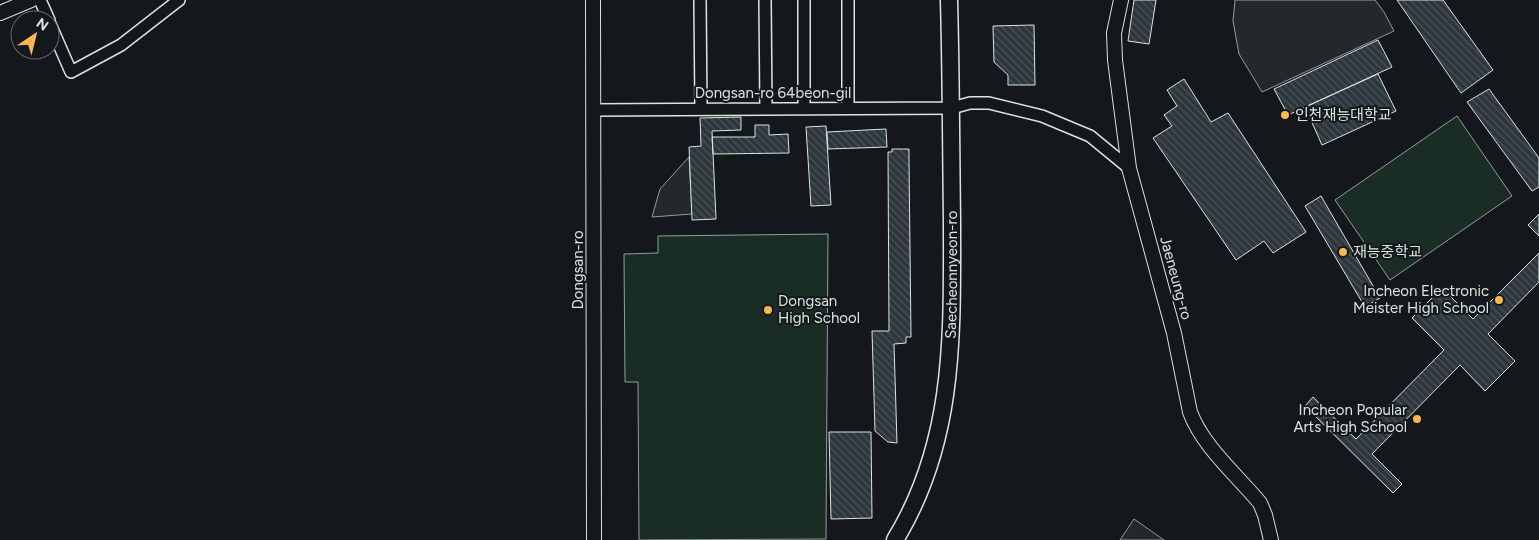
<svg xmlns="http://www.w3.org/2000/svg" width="1539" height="540" font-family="Figtree,'Noto Sans KR',sans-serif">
  <defs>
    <pattern id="building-back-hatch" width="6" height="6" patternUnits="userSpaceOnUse" patternTransform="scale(1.25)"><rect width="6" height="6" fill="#2c363c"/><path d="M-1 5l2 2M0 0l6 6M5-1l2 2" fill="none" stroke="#4a5358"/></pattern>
  </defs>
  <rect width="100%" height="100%" fill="#14181c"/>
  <!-- grass -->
  <path fill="#1a2d24" stroke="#939e99" d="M1457,116L1512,196L1390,280L1335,200Z
    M828,234L826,539L639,540L638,382H625L624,254L658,253V236Z"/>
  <!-- parking -->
  <path fill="#24282b" stroke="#939e99" d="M1235,0H1375L1384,12L1394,31L1262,92L1239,54L1233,21Z
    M689,157L692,214L652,217L660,189Z
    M1134,519L1164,540H1120Z"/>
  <!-- building -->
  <path fill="url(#building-back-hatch)" stroke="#d8e6dc" d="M1134,0H1156L1149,44L1128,41Z
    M1397,0H1443L1493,70L1461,93Z
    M1034,25L1035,85H1008V75L994,62L993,26Z
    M1378,40L1392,67L1288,115L1274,89Z
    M1378,74L1396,111L1322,145L1305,107Z
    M1184,79L1211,122L1228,113L1306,232L1273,253L1264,241L1236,260L1153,138L1172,126L1164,115L1177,106L1167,90Z
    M1489,89L1539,158V187L1532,191L1467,102Z
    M741,117V130L712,131L716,219L692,220L689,147L701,146L700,118Z
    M755,125H769V135L788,134L789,153L713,154L712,137H755Z
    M826,126L831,205L811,206L806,127Z
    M886,129L887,147L828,149L827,132Z
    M892,149H909V162L911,337H906V343L894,344L897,443L888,442L875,431L872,331H889L888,152H892Z
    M1321,196L1380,298L1365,307L1305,206Z
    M1539,214V236L1528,225Z
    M1539,253V282L1488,334L1515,361L1485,391L1460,365L1372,454L1402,484L1393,493L1305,406L1313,397L1356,439L1444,350L1412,318L1442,288L1473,319Z
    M829,432H871L872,518L831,519Z"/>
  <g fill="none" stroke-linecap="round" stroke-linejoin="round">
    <defs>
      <path id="minor" d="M40,0L49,20
        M700,0L701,109
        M765,0L766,108
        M804,0V108
        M50,24L71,72L121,45L179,0
        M848,108V0
        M594,110L952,108L970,103H989L1042,116L1090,136L1129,168"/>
      <path id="tertiary" d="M593,0L594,540
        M1121,0L1114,33L1115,60L1129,168L1174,333L1190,412C1203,447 1237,475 1260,503L1265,515L1271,540
        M0,13L31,0"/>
      <g id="secondary">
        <path id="s1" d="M895,540C956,440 952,333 952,220C951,147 951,73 949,0"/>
      </g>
    </defs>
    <!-- minor casing -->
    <use href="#minor" stroke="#d8e6dc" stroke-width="14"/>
    <!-- tertiary casing -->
    <use href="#tertiary" stroke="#d8e6dc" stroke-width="16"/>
    <!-- secondary casing -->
    <use href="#secondary" stroke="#d8e6dc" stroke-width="19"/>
    <!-- minor -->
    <use href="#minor" stroke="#14181c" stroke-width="11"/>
    <!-- tertiary -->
    <use href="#tertiary" stroke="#14181c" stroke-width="14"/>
    <!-- secondary -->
    <use href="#secondary" stroke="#14181c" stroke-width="16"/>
  </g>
  <!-- markers -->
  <g fill="#ffb74d" stroke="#14181c" stroke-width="2">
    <circle cx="1285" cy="115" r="5"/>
    <circle cx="1343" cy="252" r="5"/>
    <circle cx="1499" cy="300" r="5"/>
    <circle cx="768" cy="310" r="5"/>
    <circle cx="1417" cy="419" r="5"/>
  </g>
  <g text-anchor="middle" stroke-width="4" stroke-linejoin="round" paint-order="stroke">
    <!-- street labels -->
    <g font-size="15" fill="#d8e6dc" stroke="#14181c">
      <text x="773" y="98">Dongsan-ro 64beon-gil</text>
      <text transform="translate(578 270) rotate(-90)" y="5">Dongsan-ro</text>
      <text dy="5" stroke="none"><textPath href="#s1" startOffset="275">Saecheonnyeon-ro</textPath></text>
      <text transform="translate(1176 278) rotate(75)" y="5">Jaeneung-ro</text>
    </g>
    <!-- poi labels -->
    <g font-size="15" fill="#d8e6dc" stroke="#14181c" text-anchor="start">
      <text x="1295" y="120">인천재능대학교</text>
      <text x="1353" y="257">재능중학교</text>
      <text x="1489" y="296" text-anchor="end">Incheon Electronic<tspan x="1489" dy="17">Meister High School</tspan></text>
      <text x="778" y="306">Dongsan<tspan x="778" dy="17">High School</tspan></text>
      <text x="1407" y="415" text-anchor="end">Incheon Popular<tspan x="1407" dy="17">Arts High School</tspan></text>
    </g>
  </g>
  <!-- north arrow -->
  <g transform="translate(35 35) rotate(35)"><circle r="24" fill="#14181c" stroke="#626a69"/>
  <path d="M0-4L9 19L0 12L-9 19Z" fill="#ffb74d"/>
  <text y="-8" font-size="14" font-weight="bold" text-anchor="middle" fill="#d8e6dc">N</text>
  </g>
</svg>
